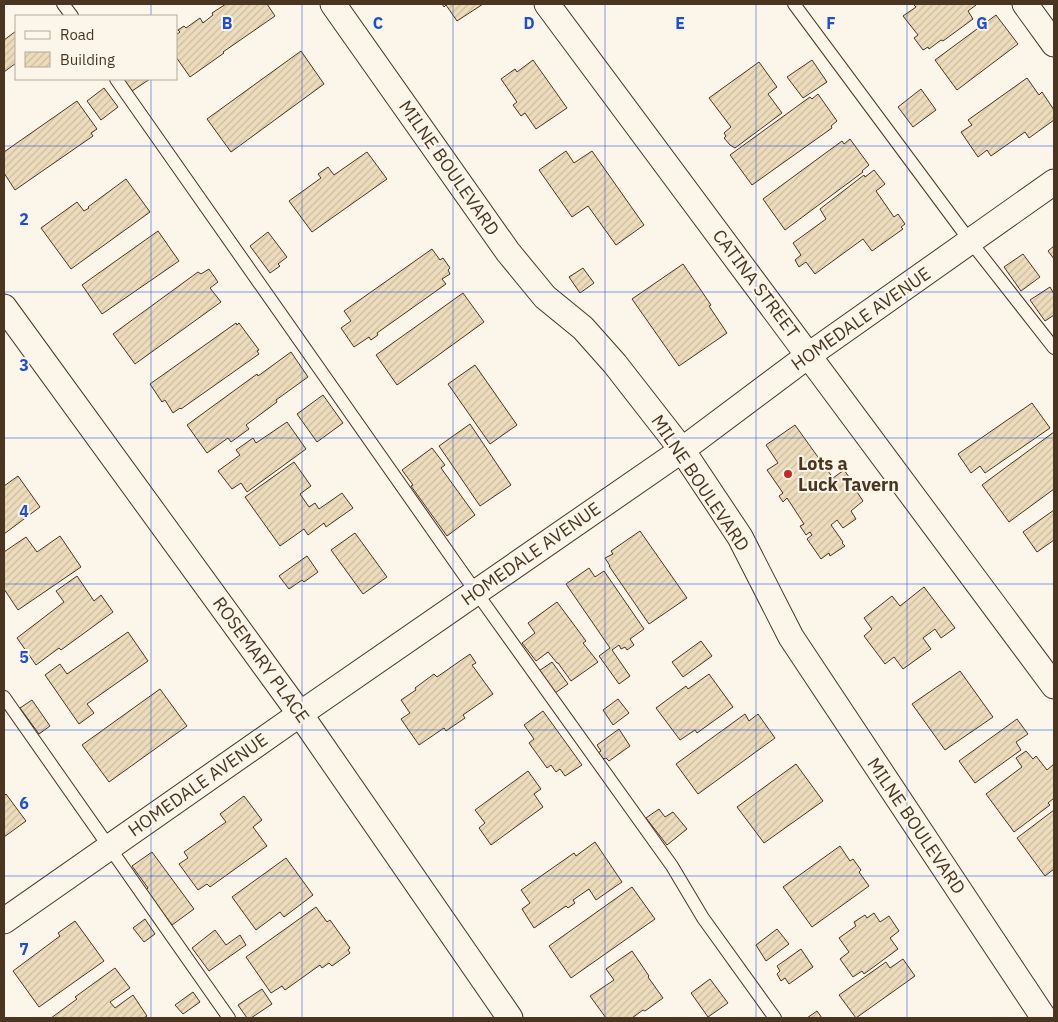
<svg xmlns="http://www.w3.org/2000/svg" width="1058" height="1022" font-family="'IBM Plex Sans',sans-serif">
  <defs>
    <pattern id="building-hatch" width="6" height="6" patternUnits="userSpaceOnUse" patternTransform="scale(1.25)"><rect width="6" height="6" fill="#ecdcbc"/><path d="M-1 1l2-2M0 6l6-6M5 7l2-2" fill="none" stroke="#ccbda1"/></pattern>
  </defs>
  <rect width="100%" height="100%" fill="#fbf6e9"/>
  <!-- building -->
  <path fill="url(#building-hatch)" stroke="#4a3520" d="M226,4H267L275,16L223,52L224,53L190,77L176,57V35L180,32L178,30L184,26L186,28L200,18L203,23L213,15L212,13Z
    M442,4H483L457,21L446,5L444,7Z
    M916,4H975L976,5L968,11L973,19L943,41L941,40L929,49L928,47L923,50L914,38L918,35L903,16L916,7L914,5Z
    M996,15L1018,44L957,90L935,60Z
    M16,31V63L4,72V40Z
    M301,51L324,84L231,152L207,119Z
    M533,60L567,108L536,129L525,113L521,116L513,105L517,102L501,79L515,69L517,72Z
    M812,60L827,82L803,98L787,77Z
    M759,62L777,87L768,94L782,113L735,148L730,145L724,138L726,136L724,133L731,127L709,98Z
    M1027,78L1039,95L1042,92L1054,110V120L1029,138L1025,132L991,156L987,150L978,157L961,132L972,125L968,120Z
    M123,79H150L132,91Z
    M104,88L118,107L101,120L87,101Z
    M921,89L936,110L913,127L898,107Z
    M818,94L837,121L831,126L832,128L752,185L730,155L810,97L812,99Z
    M77,101L97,129L91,133L93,136L15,190L4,173V152Z
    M850,139L869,165L862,171L863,172L785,230L763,199L842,141L844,144Z
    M566,151L574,163L592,151L644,225L616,245L588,206L572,217L539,170Z
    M367,152L387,179L312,232L289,201L321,178L318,174L328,167L334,175Z
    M874,170L885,184L876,191L894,217L898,214L905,224L901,227L903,229L872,251L863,239L815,274L806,262L799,267L795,260L801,255L793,243L826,219L820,209L864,175L865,177Z
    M126,179L150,212L71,269L41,228L77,202L84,211L89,208L88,207Z
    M158,231L179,261L102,314L82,285Z
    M268,232L287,257L278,264L280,266L270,273L250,246Z
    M1054,246V259L1048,251Z
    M432,249L440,260L443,258L450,268L448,270L450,274L442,279L446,284L377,333L378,335L371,340L369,337L354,347L341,328L351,321L344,311Z
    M1023,254L1040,277L1021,291L1004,267Z
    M683,264L711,305L709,306L727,333L679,366L632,299Z
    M583,268L594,283L580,293L569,277Z
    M209,269L218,282L210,288L221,302L135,364L113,334L198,272L201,274Z
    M1050,287L1054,294V315L1045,321L1030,300Z
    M463,293L484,322L397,385L376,355Z
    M236,323L237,325L239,323L259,350L257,351L259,354L181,409L180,408L173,413L165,400L162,402L150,384Z
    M291,352L308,377L276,400L277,402L246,425L249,429L231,442L228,438L207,453L187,425L257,374L258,376Z
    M475,365L517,425L490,444L448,384Z
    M323,395L343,423L317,442L297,414Z
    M1032,403L1050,428L985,473L980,466L971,473L958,454Z
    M287,422L306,449L247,492L241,483L232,489L218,471L240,455L236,450L253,438L256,443Z
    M470,424L511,485L480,506L439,446Z
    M795,425L833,478L844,470L857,488L855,489L863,501L851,511L856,519L843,528L837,520L831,525L843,542L842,543L845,546L830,556L829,553L821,559L807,539L812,535L810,532L806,535L800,526L804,524L787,498L783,502L779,496L783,493L767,470L778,463L766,445Z
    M1054,432V489L1009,522L982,485Z
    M432,448L445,465L441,468L475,515L447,536L411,486L413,485L402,470Z
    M294,462L311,486L300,494L309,507L315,503L319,509L342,493L353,508L326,527L324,523L308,535L304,529L280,546L245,497Z
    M18,476L40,507L4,534V486Z
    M1054,510V540L1037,552L1023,532Z
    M640,531L687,598L649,624L609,566H610L605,558L613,554L611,551Z
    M355,533L387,577L363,594L331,550Z
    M60,536L81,567L18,610L4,589V552L26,537L37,552Z
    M307,556L318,572L304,582L302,580L289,589L279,576Z
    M589,568L595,577L604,571L644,629L630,639L634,645L627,650L625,647L621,649L619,645L612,650L630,676L619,684L599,656L610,648L566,584Z
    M77,576L94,601L101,595L113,612L61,650L59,648L36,665L17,638L64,602L56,591Z
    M924,587L955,628L941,638L935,629L923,638L931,649L903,669L894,657L885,664L864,636L872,629L864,618L892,596L900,606Z
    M557,602L586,641L583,643L598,662L571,681L558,663H557L548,652L536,661L522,643L535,633L528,623Z
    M128,632L148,661L87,704L94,713L79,724L45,675L60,664L67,674Z
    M701,641L712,656L683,677L672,662Z
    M470,654L476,663L472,665L493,694L463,715L465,718L446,731L444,728L419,745L401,719L410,713L401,700L416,690L415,688L434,674L437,677Z
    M552,662L568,684L555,693L539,671Z
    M960,671L993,717L945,750L912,704Z
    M709,674L733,707L697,733L695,730L680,740L656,708L686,686L688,689Z
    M160,689L187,726L109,782L82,745Z
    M618,699L629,713L613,725L603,710Z
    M32,700L50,726L39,734L20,708Z
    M543,711L582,765L565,776L560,769L556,772L551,765L547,768L529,743L534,739L524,725Z
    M745,714L749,721L758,714L775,738L698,794L676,764Z
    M1017,719L1028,734L1016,742L1021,750L975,783L959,761Z
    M619,729L630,746L609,761L606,758L603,759L598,753L601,751L597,745Z
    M1026,751L1033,759L1036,756L1047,770L1054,764V798L1048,803L1050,805L1014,832L986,794L1022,767L1016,758Z
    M796,764L823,801L764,843L737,807Z
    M528,771L541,789L534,794L543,807L491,845L479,828L485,823L475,810Z
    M6,794L26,821L4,837V796Z
    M244,796L262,820L253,827L267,846L210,887L207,884L198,890L179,864L188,858L184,852L226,822L220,814Z
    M659,809L665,817L673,812L687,829L667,845L646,818Z
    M1054,810V869L1045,876L1017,838Z
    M595,842L622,882L596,900L589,889L573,900L575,903L568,908L566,906L534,928L522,909L530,903L521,890L574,853L576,856Z
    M840,846L850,861L853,859L861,870L859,872L869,886L812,927L783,887Z
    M152,852L194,909L172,925L146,890L148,888L132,866Z
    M286,858L313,895L284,917L280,912L256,930L232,897Z
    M632,887L655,919L571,978L549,946Z
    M316,907L327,922L330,920L350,948L348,950L350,953L332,966L329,963L322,968L320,965L285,990L282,986L271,993L246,957Z
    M874,913L880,922L889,916L899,931L890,938L898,949L864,974L862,971L853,977L840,959L849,952L839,938L856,926L854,922L865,915L867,918Z
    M145,919L155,934L144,942L133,928Z
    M75,921L104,961L39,1007L13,971L60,936L58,933Z
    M777,929L789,944L766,961L756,945Z
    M215,930L226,945L240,935L246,945L209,971L192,948Z
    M801,949L813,967L789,984L785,978L781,981L777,974L780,971L777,966Z
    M632,951L649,976L648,977L663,998L645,1011L643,1010L632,1018H606L590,996L614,980L606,969Z
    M903,959L915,976L856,1018L839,995L886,962L890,968Z
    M115,968L130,988L110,1002L115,1008L133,995L147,1016L144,1018H51L77,999L75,997Z
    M710,979L728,1003L708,1017L691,993Z
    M262,989L272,1004L251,1018H247L238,1005Z
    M193,992L200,1002L183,1014L175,1005Z
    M817,1011L822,1018H807Z"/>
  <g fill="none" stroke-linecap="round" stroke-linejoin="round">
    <defs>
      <path id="lane" d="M63,4L72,16
        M794,4L970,241L1054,348
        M116,79L476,592L672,866L703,918L775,1018
        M4,697L229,1018"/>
      <path id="street" d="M333,4L508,252L545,297L583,328L615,364L682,450L740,537L791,637L1044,1018
        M547,4L1054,686
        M1025,4L1054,44
        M4,307L300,714L510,1018
        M4,921L300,714L682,450L809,355L1054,182"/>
    </defs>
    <!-- lane casing -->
    <use href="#lane" stroke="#4a3520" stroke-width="14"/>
    <!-- street casing -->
    <use href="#street" stroke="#4a3520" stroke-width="27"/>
    <!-- lane -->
    <use href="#lane" stroke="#fbf6e9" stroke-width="12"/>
    <!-- street -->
    <use href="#street" stroke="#fbf6e9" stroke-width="25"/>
  </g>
  <!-- grid -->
  <path fill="none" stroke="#1d4ed8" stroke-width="1" stroke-opacity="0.55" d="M151,4V16M302,4V1018M453,4V1018M605,4V1018M756,4V1018M907,4V1018M151,79V1018M4,146H1054M4,292H1054M4,438H1054M4,584H1054M4,730H1054M4,876H1054"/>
  <!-- markers -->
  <circle fill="#c62828" stroke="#fbf6e9" stroke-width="2" cx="788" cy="474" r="5"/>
  <g text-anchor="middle" stroke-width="4" stroke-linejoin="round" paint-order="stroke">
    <!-- street labels -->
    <g font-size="18" fill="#4a3520" stroke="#fbf6e9">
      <text transform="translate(449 168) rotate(55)" y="6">MILNE BOULEVARD</text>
      <text transform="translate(756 284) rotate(53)" y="6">CATINA STREET</text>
      <text transform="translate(861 319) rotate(-35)" y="6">HOMEDALE AVENUE</text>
      <text transform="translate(700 483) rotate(56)" y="6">MILNE BOULEVARD</text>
      <text transform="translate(531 554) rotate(-35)" y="6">HOMEDALE AVENUE</text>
      <text transform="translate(261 660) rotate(54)" y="6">ROSEMARY PLACE</text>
      <text transform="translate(198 785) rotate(-35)" y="6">HOMEDALE AVENUE</text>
      <text transform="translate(916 826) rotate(56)" y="6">MILNE BOULEVARD</text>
    </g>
    <!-- poi labels -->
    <g font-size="18" font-weight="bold" fill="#4a3520" stroke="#fbf6e9" text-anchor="start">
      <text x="798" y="470">Lots a<tspan x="798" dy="21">Luck Tavern</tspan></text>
    </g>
  </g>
  <g font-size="16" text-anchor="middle" font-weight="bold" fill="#1d4ed8" stroke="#fbf6e9" stroke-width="4" stroke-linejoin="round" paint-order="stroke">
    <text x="227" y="29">B</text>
    <text x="378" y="29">C</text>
    <text x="529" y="29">D</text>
    <text x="680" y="29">E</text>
    <text x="831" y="29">F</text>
    <text x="982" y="29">G</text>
    <text x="24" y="225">2</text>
    <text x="24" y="371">3</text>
    <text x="24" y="517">4</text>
    <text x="24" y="663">5</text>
    <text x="24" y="809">6</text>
    <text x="24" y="955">7</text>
  </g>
  <!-- border -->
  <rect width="1058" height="1022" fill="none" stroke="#4a3520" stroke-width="10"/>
  <!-- legend -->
  <rect x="15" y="15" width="162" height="65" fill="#fbf6e9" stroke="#b4a999"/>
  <rect x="25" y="31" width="25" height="8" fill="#fbf6e9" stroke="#b4a999"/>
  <text x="60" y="40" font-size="15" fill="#4a3520">Road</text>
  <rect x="25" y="52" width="25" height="15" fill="url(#building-hatch)" stroke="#b4a999"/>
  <text x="60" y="65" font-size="15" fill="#4a3520">Building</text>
</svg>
